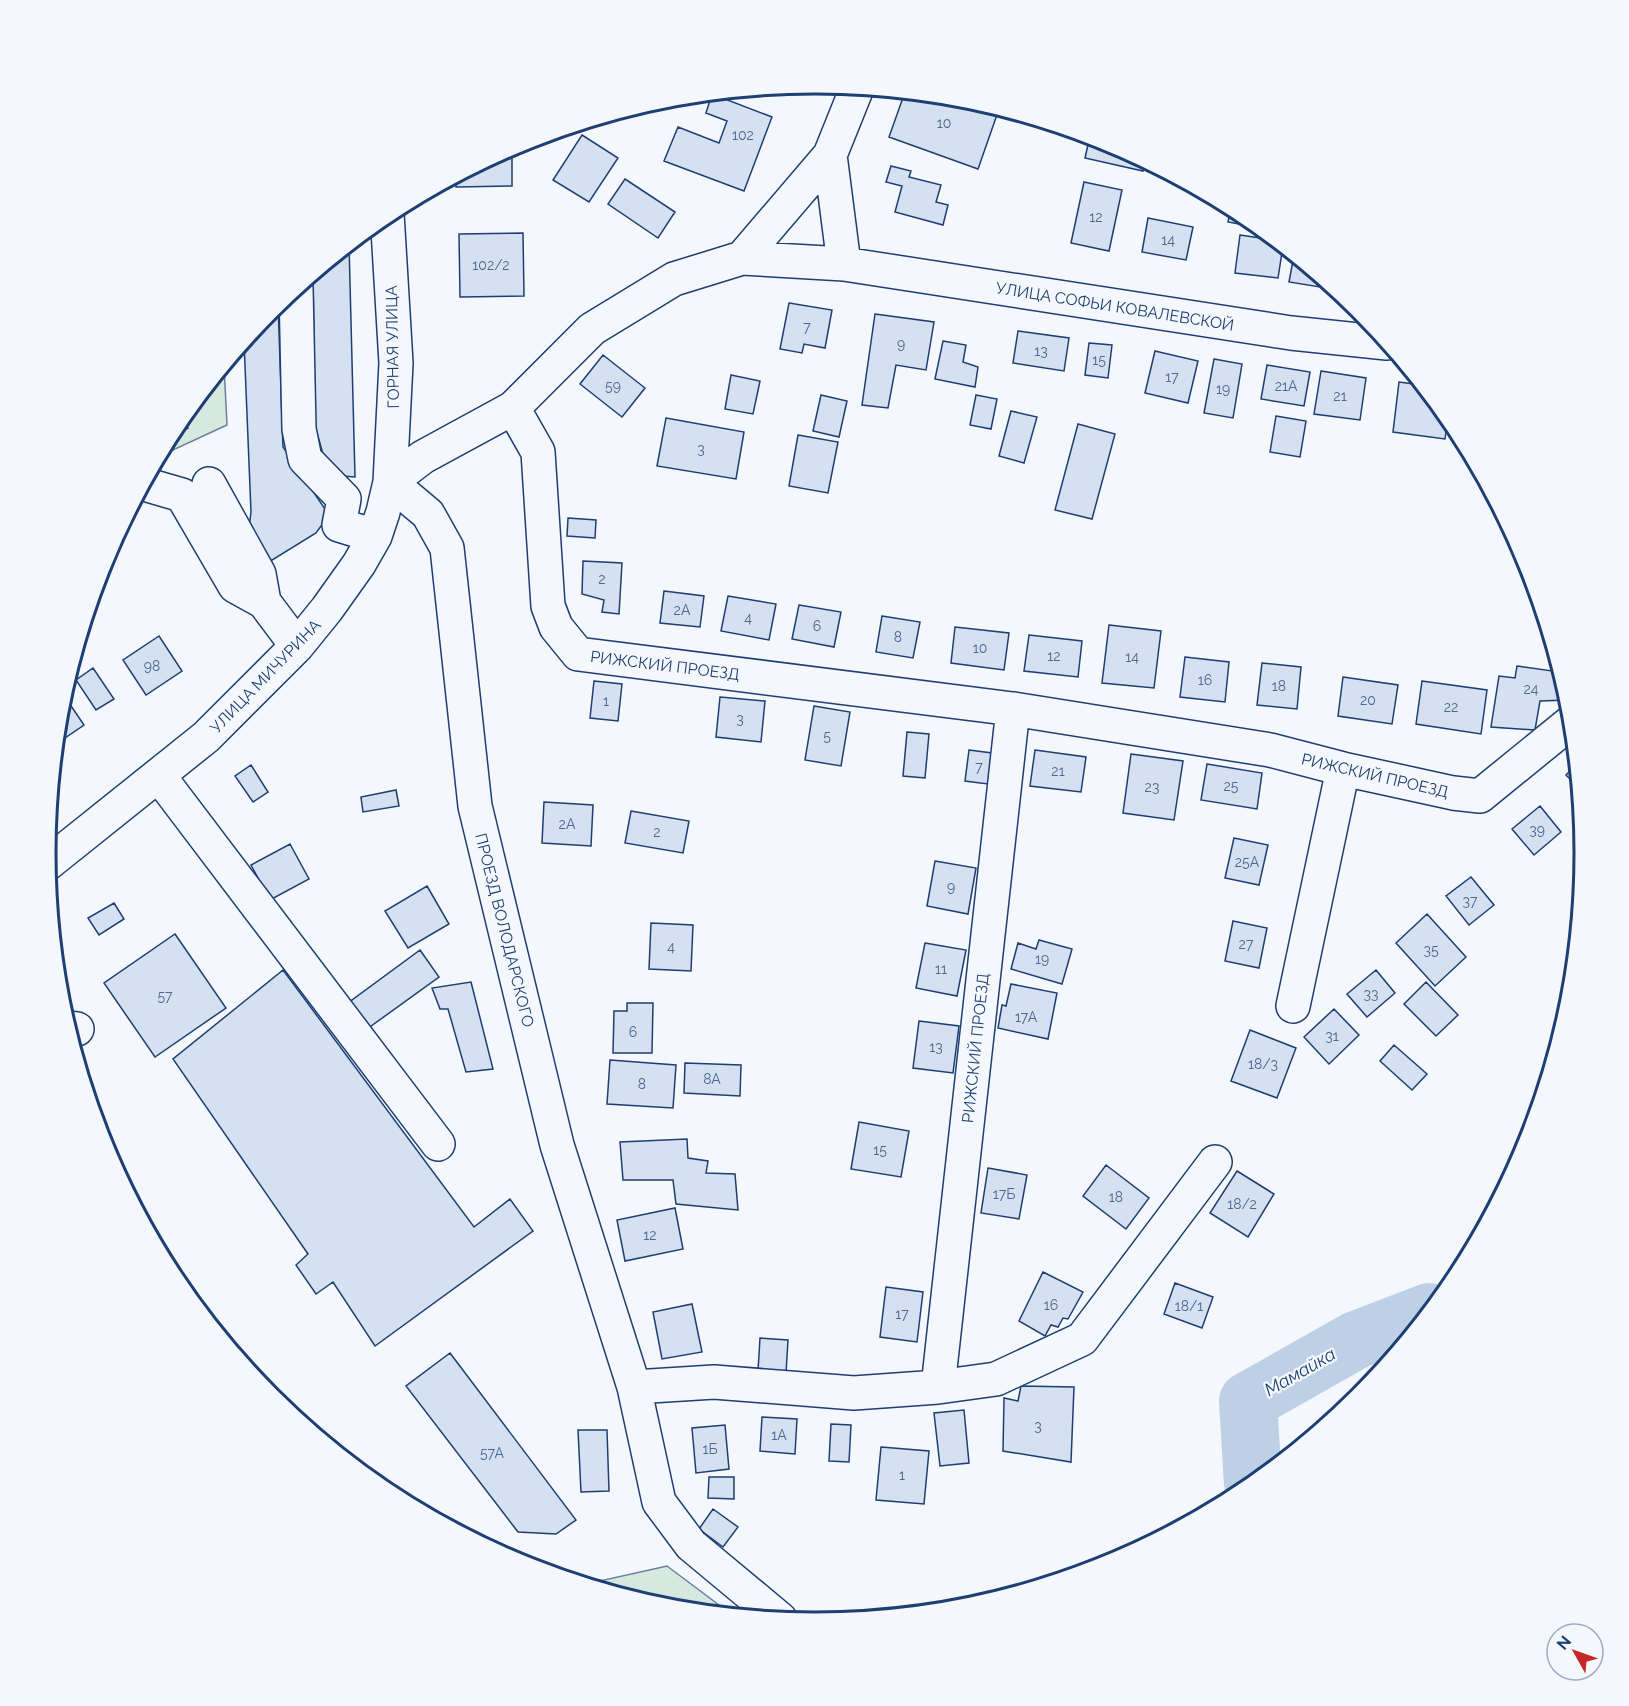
<svg xmlns="http://www.w3.org/2000/svg" width="1629" height="1706" font-family="Raleway,sans-serif">
  <rect width="100%" height="100%" fill="#f4f7fb"/>
  <!-- green -->
  <path fill="#d7e8df" stroke="#687fa3" stroke-width="1.5" d="M224,365L227,425L158,457L175,425Z
    M667,1566L731,1614L664,1608L586,1584Z"/>
  <g fill="none" stroke-linecap="round" stroke-linejoin="round">
    <!-- river -->
    <path stroke="#bed0e5" stroke-width="58" d="M1253,1484L1248,1401L1356,1340L1429,1312"/>
  </g>
  <!-- building -->
  <path fill="#d5e0f0" stroke="#1d3f73" stroke-width="1.5" d="M905,92L965,98L999,109L978,169L889,137Z
    M712,94L772,117L744,191L664,161L678,127L719,143L727,121L706,113Z
    M582,135L618,158L589,202L553,180Z
    M1090,136L1109,142L1146,162L1143,171L1085,158Z
    M512,146V186L456,187V177Z
    M891,166L911,171L909,177L941,185L936,202L948,205L943,225L895,212L902,186L886,182Z
    M625,179L675,212L658,238L608,204Z
    M1084,182L1122,190L1109,251L1071,243Z
    M1231,207L1255,224V227L1228,222Z
    M1148,218L1193,227L1186,260L1142,252Z
    M523,233L524,296L460,297L459,234Z
    M1240,235L1274,240L1283,246L1278,278L1235,273Z
    M349,244L355,477L329,475L315,426L313,274Z
    M1294,255L1327,283L1326,288L1289,282Z
    M278,303L283,447L329,515L316,533L269,562L249,528L251,512L244,341Z
    M789,303L832,310L825,348L804,344L802,353L780,349Z
    M875,314L934,322L926,370L896,365L888,408L862,405Z
    M1018,331L1069,338L1064,371L1013,363Z
    M943,341L966,345L963,362L978,367L975,387L935,379Z
    M1089,343L1112,345L1108,378L1085,375Z
    M1155,351L1198,361L1188,403L1145,393Z
    M603,355L645,388L622,417L580,384Z
    M1214,359L1242,364L1233,418L1204,413Z
    M1267,365L1310,372L1304,406L1261,399Z
    M1321,371L1366,378L1360,420L1314,414Z
    M731,375L760,381L753,414L725,409Z
    M1399,382L1421,385L1448,418L1445,439L1393,432Z
    M821,395L847,401L839,437L813,431Z
    M976,395L997,399L991,429L970,425Z
    M1011,411L1037,417L1024,463L999,456Z
    M1276,416L1306,421L1300,457L1270,452Z
    M181,417L188,428L167,440L175,425Z
    M666,418L744,432L736,479L657,466Z
    M1078,424L1115,434L1092,519L1055,510Z
    M798,435L838,442L828,493L789,486Z
    M568,518L596,520L595,538L567,536Z
    M583,561L622,563L619,614L602,612L604,600L582,594Z
    M664,591L704,596L700,627L660,623Z
    M728,596L776,604L769,640L721,631Z
    M799,605L841,612L834,647L792,639Z
    M882,616L920,622L913,658L876,652Z
    M1109,625L1161,631L1154,688L1102,683Z
    M955,627L1009,633L1004,670L951,663Z
    M1029,635L1082,641L1078,677L1024,671Z
    M159,636L182,671L146,695L123,660Z
    M1185,657L1229,662L1225,702L1180,697Z
    M1262,663L1301,667L1297,709L1257,705Z
    M1517,666L1559,672V669L1568,700L1540,701L1535,730L1491,727L1499,676L1515,678Z
    M93,668L114,699L96,710L76,680Z
    M1343,677L1398,685L1392,724L1338,716Z
    M594,681L622,684L618,721L590,718Z
    M1422,681L1487,690L1481,734L1416,724Z
    M63,694L84,725L56,744L60,703Z
    M720,697L765,701L761,742L716,737Z
    M814,706L850,712L841,766L805,760Z
    M907,732L929,734L925,778L903,776Z
    M969,750L992,753L988,784L965,781Z
    M1035,750L1086,757L1081,792L1030,786Z
    M1131,754L1183,761L1174,820L1123,813Z
    M1207,764L1262,773L1257,809L1201,800Z
    M251,765L268,792L253,802L235,776Z
    M1575,766L1578,787L1566,775Z
    M396,790L399,806L363,812L361,797Z
    M544,802L593,805L591,846L542,843Z
    M1540,806L1561,832L1534,855L1512,829Z
    M631,811L689,821L683,853L625,843Z
    M1234,838L1268,845L1259,885L1225,878Z
    M290,844L309,879L270,900L251,865Z
    M935,861L976,868L968,914L927,906Z
    M1471,877L1494,905L1469,925L1446,896Z
    M427,886L449,924L408,948L385,911Z
    M114,903L124,919L99,935L88,918Z
    M1427,914L1466,957L1435,986L1396,943Z
    M1233,921L1267,928L1259,968L1225,961Z
    M651,923L693,925L691,971L649,969Z
    M175,934L226,1008L155,1057L104,983Z
    M1039,940L1072,949L1062,984L1011,969L1018,943L1036,949Z
    M925,943L966,950L957,996L916,988Z
    M420,950L439,977L367,1029L348,1003Z
    M283,970L474,1227L510,1199L533,1231L375,1346L333,1282L316,1294L296,1265L308,1254L173,1059Z
    M1376,970L1395,993L1367,1017L1347,994Z
    M471,982L493,1069L466,1072L448,1009H440L432,988Z
    M1426,982L1458,1015L1436,1036L1404,1004Z
    M1011,984L1057,993L1048,1039L998,1028L1002,1005L1006,1006Z
    M627,1003H653L652,1053H613L614,1011H627Z
    M1334,1009L1359,1035L1329,1064L1304,1037Z
    M919,1021L959,1026L953,1073L913,1068Z
    M1250,1030L1296,1048L1277,1098L1231,1081Z
    M1394,1045L1427,1074L1412,1090L1380,1061Z
    M610,1060L676,1065L673,1108L607,1104Z
    M685,1063L741,1065L740,1096L684,1093Z
    M859,1122L909,1131L901,1177L851,1169Z
    M687,1139L688,1158L708,1161L706,1173L735,1174L738,1210L676,1204L673,1180H623L620,1142Z
    M1106,1165L1149,1198L1126,1229L1083,1196Z
    M988,1168L1027,1175L1019,1219L981,1213Z
    M1237,1171L1274,1194L1248,1237L1210,1213Z
    M675,1208L683,1249L625,1261L617,1220Z
    M1043,1272L1083,1292L1068,1319L1063,1318L1058,1327L1051,1325L1045,1336L1019,1321Z
    M1175,1283L1213,1297L1202,1328L1164,1314Z
    M886,1287L923,1292L917,1342L880,1337Z
    M692,1304L702,1352L662,1359L653,1312Z
    M760,1338L788,1340L786,1373L758,1371Z
    M450,1353L576,1520L556,1534L518,1532L406,1386Z
    M1021,1386L1074,1387L1071,1462L1003,1451L1004,1398L1018,1401Z
    M964,1410L969,1463L940,1466L934,1413Z
    M762,1417L797,1419L795,1454L760,1451Z
    M831,1424L851,1425L849,1462L829,1461Z
    M725,1425L729,1469L696,1473L692,1428Z
    M578,1430H607L609,1491L581,1492Z
    M881,1447L929,1451L924,1504L876,1500Z
    M709,1477H734V1499L708,1498Z
    M713,1509L738,1527L723,1547L699,1529Z"/>
  <g fill="none" stroke-linecap="round" stroke-linejoin="round">
    <defs>
      <path id="minor" d="M830,155L844,264
        M742,258L844,264L1291,333L1387,343
        M296,288L299,429L305,459L344,499L339,525L375,536
        M513,408L538,452L548,606L556,627L578,654L1013,709L1270,750L1343,769L1453,793L1480,796L1571,722
        M390,482L428,514L447,548L475,806L557,1145L634,1387L714,1382L854,1393L938,1387L996,1379L1082,1339L1215,1162
        M390,482L423,457L513,408L592,329L674,279L742,258L830,155L857,88
        M144,484L182,495L235,586L264,602
        M209,484L259,574L264,602L297,646
        M159,776L438,1144
        M46,865L206,737L297,646L327,609L359,564L375,536L383,512L390,482L396,363L387,213
        M1293,1006L1343,769
        M67,1028L77,1029
        M634,1387L659,1502L691,1545L780,1619
        M938,1387L1013,709"/>
    </defs>
    <!-- minor casing -->
    <use href="#minor" stroke="#1d3f73" stroke-width="36"/>
    <!-- minor -->
    <use href="#minor" stroke="#f4f7fb" stroke-width="33"/>
  </g>
  <g text-anchor="middle" stroke-width="4.5" stroke-linejoin="round" paint-order="stroke">
    <!-- number labels -->
    <g font-size="14" fill="#4b6792">
      <text x="944" y="128">10</text>
      <text x="743" y="140">102</text>
      <text x="1096" y="222">12</text>
      <text x="1168" y="245">14</text>
      <text x="491" y="270">102/2</text>
      <text x="807" y="332">7</text>
      <text x="901" y="349">9</text>
      <text x="1041" y="356">13</text>
      <text x="1099" y="365">15</text>
      <text x="1172" y="382">17</text>
      <text x="613" y="391">59</text>
      <text x="1286" y="391">21А</text>
      <text x="1223" y="394">19</text>
      <text x="1340" y="401">21</text>
      <text x="701" y="454">3</text>
      <text x="602" y="584">2</text>
      <text x="682" y="615">2А</text>
      <text x="748" y="623">4</text>
      <text x="817" y="631">6</text>
      <text x="898" y="642">8</text>
      <text x="980" y="653">10</text>
      <text x="1054" y="661">12</text>
      <text x="1132" y="662">14</text>
      <text x="152" y="671">98</text>
      <text x="1205" y="685">16</text>
      <text x="1279" y="691">18</text>
      <text x="1531" y="694">24</text>
      <text x="1368" y="705">20</text>
      <text x="606" y="706">1</text>
      <text x="1451" y="712">22</text>
      <text x="740" y="724">3</text>
      <text x="827" y="741">5</text>
      <text x="979" y="772">7</text>
      <text x="1058" y="776">21</text>
      <text x="1231" y="791">25</text>
      <text x="1152" y="792">23</text>
      <text x="567" y="829">2А</text>
      <text x="1537" y="835">39</text>
      <text x="657" y="837">2</text>
      <text x="1247" y="867">25А</text>
      <text x="951" y="892">9</text>
      <text x="1470" y="906">37</text>
      <text x="1246" y="949">27</text>
      <text x="671" y="952">4</text>
      <text x="1431" y="955">35</text>
      <text x="1042" y="964">19</text>
      <text x="941" y="974">11</text>
      <text x="1371" y="999">33</text>
      <text x="165" y="1001">57</text>
      <text x="1026" y="1022">17А</text>
      <text x="633" y="1037">6</text>
      <text x="1332" y="1041">31</text>
      <text x="936" y="1052">13</text>
      <text x="1263" y="1069">18/3</text>
      <text x="712" y="1084">8А</text>
      <text x="642" y="1089">8</text>
      <text x="880" y="1155">15</text>
      <text x="1004" y="1199">17Б</text>
      <text x="1116" y="1202">18</text>
      <text x="1242" y="1209">18/2</text>
      <text x="650" y="1240">12</text>
      <text x="1051" y="1310">16</text>
      <text x="1189" y="1311">18/1</text>
      <text x="902" y="1319">17</text>
      <text x="1038" y="1431">3</text>
      <text x="779" y="1440">1А</text>
      <text x="710" y="1454">1Б</text>
      <text x="492" y="1458">57А</text>
      <text x="902" y="1480">1</text>
    </g>
    <!-- street labels -->
    <g font-size="16" fill="#1d3f73" stroke="#f4f7fb">
      <text transform="translate(1115 306) rotate(9)" y="6">УЛИЦА СОФЬИ КОВАЛЕВСКОЙ</text>
      <text transform="translate(392 347) rotate(-91)" y="6">ГОРНАЯ УЛИЦА</text>
      <text transform="translate(665 665) rotate(7)" y="6">РИЖСКИЙ ПРОЕЗД</text>
      <text transform="translate(265 676) rotate(-46)" y="6">УЛИЦА МИЧУРИНА</text>
      <text transform="translate(1375 775) rotate(13)" y="6">РИЖСКИЙ ПРОЕЗД</text>
      <text transform="translate(505 930) rotate(76)" y="6">ПРОЕЗД ВОЛОДАРСКОГО</text>
      <text transform="translate(975 1048) rotate(-84)" y="6">РИЖСКИЙ ПРОЕЗД</text>
    </g>
    <!-- water labels -->
    <g font-size="18" font-style="italic" fill="#1d3f73" stroke="#f4f7fb">
      <text transform="translate(1300 1372) rotate(-30)" y="6">Мамайка</text>
    </g>
  </g>
  <!-- crop -->
  <path d="M0 0H1629V1706H0ZM56 853a759 759 0 1 1 1518 0a759 759 0 1 1-1518 0Z" fill="#f4f7fb" fill-rule="evenodd"/>
  <path fill="none" stroke="#1d3f73" stroke-width="3" d="M56 853a759 759 0 1 1 1518 0a759 759 0 1 1-1518 0Z"/>
  <!-- north arrow -->
  <g transform="translate(1575 1652) rotate(310)"><circle r="28" fill="#f4f7fb" stroke="#9eadc5" stroke-width="1.5"/>
  <path d="M0-4.5L10 22L0 15L-10 22Z" fill="#c62828"/>
  <text y="-9" font-size="16" font-weight="bold" text-anchor="middle" fill="#1d3f73">N</text>
  </g>
</svg>
